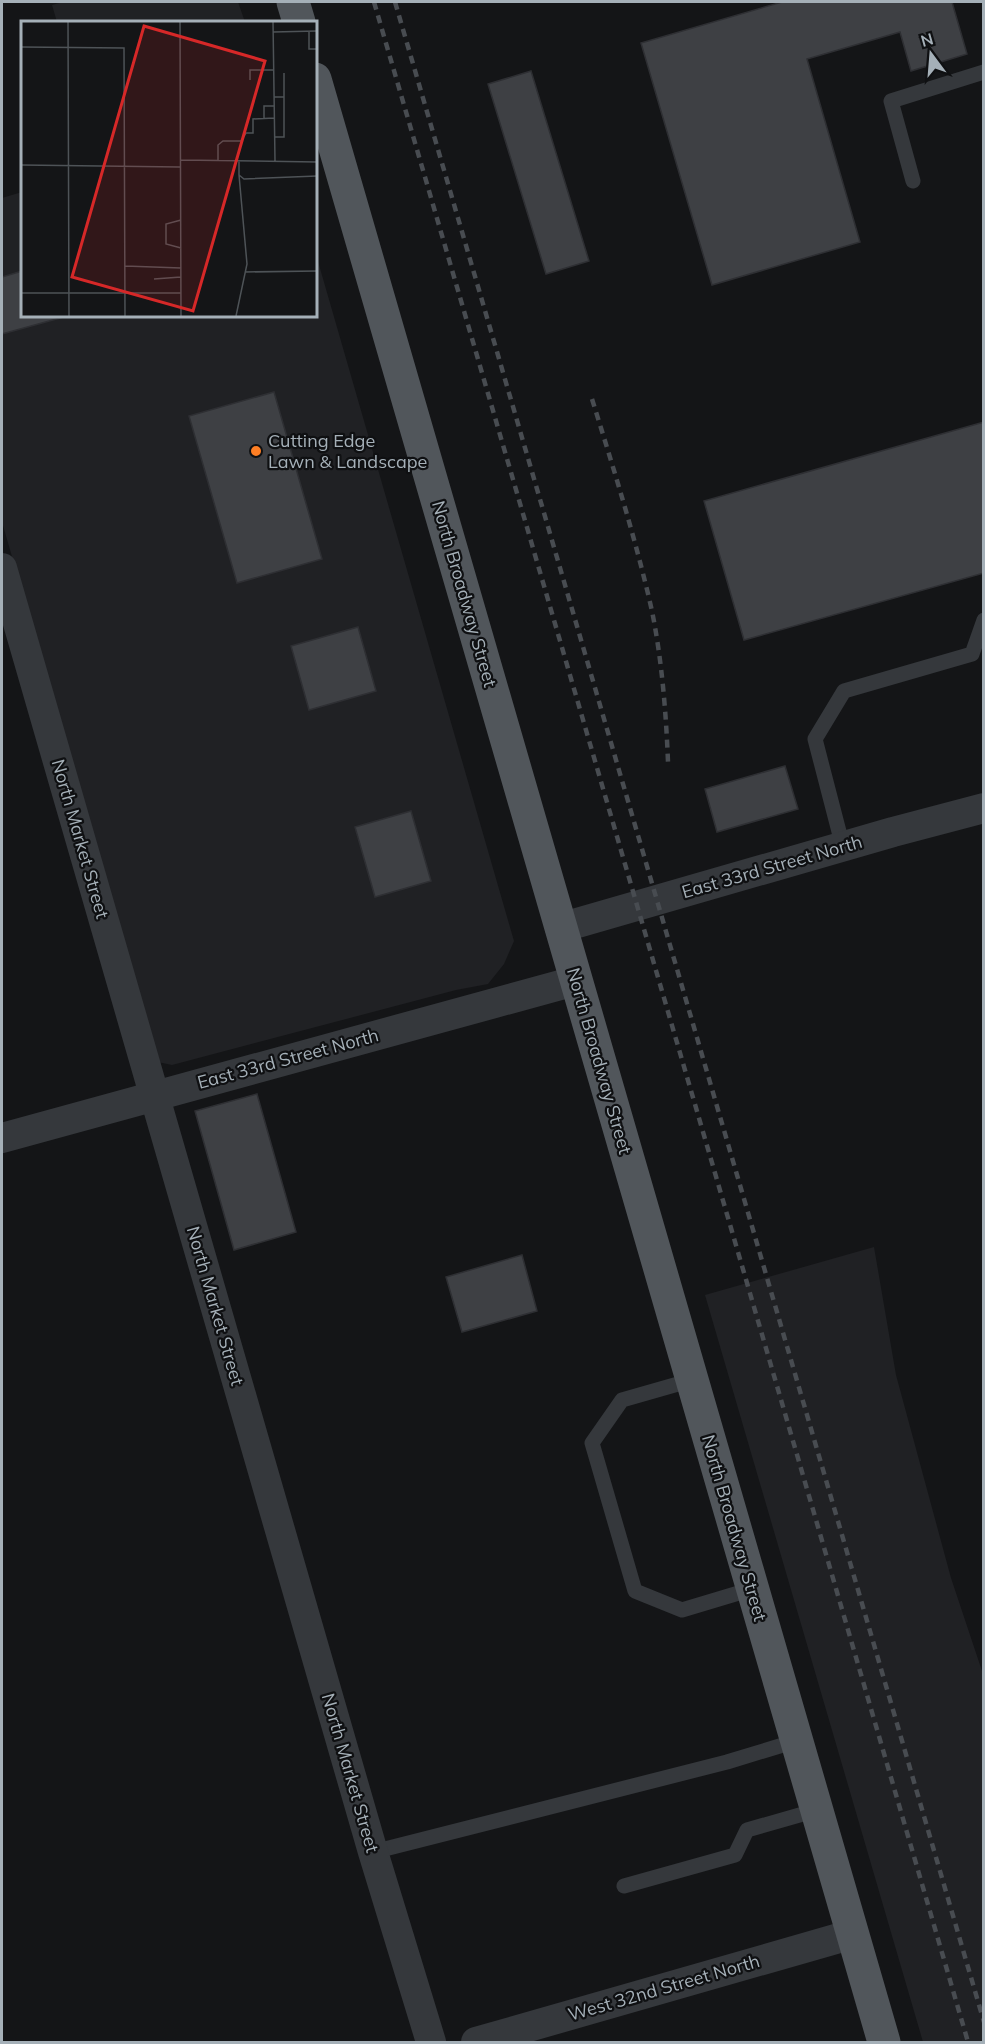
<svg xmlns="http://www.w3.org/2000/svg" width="985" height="2044" font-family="Mulish,sans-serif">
  <rect width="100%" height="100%" fill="#141517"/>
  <!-- built -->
  <path fill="#202124" d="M63,2H238L245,22H57L52,5Z
    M22,192V315H315V251L514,941L504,964L488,984L456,990L172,1065L158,1062L2,522V198Z
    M874,1247L896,1375L951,1578L983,1674V2042H923L705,1295Z"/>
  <!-- building -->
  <path fill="#3e4044" stroke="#2e2f33" stroke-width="1.5" d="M782,2H952L967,54L911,71L900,32L807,59L860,242L712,285L641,43Z
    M531,71L589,261L546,274L488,84Z
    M22,271V315H71L2,334V277Z
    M274,392L322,559L237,583L189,416Z
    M984,422V573L744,640L704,501Z
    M358,627L376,691L309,710L291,646Z
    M785,766L798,809L717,832L705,789Z
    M411,811L431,881L375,897L355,827Z
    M257,1094L296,1232L234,1250L195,1111Z
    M522,1255L537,1311L462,1332L446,1277Z"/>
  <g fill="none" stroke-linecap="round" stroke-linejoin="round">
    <!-- lane -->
    <path stroke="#35383c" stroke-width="15" d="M913,181L891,101L984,72
      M843,847L815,739L844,691L972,654L984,620
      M692,1380L622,1400L592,1443L635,1591L682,1610L752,1589
      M373,1852L727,1762L796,1741
      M624,1886L735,1855L747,1830L817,1810"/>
    <!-- street -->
    <path stroke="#35383c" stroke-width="30" d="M2,568L373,1852L431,2042
      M560,928L893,832L984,808
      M2,1138L575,981
      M476,2042L853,1934"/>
    <!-- primary -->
    <path stroke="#51565b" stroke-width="33" d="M293,2L299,22
      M315,79L884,2042"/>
    <!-- rail -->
    <path stroke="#484c51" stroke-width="4.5" stroke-dasharray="8 6" stroke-linecap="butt" d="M374,2L968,2042
      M395,2L984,2022
      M592,399C614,470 636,540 652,611C662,661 666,712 668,762"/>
  </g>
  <!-- markers -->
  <circle fill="#ff7f24" stroke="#0f1012" stroke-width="2" cx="256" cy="451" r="6"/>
  <g text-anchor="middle" stroke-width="4.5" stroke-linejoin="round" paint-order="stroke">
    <!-- poi labels -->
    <g font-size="18" fill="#a5b0b8" stroke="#0f1012" text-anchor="start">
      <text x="268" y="447">Cutting Edge<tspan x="268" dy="21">Lawn &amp; Landscape</tspan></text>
    </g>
    <!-- street labels -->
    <g font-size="18" fill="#a5b0b8" stroke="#0f1012">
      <text transform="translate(464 594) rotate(74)" y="6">North Broadway Street</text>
      <text transform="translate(80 839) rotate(74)" y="6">North Market Street</text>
      <text transform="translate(772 867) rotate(-16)" y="6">East 33rd Street North</text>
      <text transform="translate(288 1059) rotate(-15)" y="6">East 33rd Street North</text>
      <text transform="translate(599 1061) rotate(74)" y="6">North Broadway Street</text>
      <text transform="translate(215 1306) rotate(74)" y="6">North Market Street</text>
      <text transform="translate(734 1528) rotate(74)" y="6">North Broadway Street</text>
      <text transform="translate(350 1773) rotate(74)" y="6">North Market Street</text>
      <text transform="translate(664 1988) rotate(-16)" y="6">West 32nd Street North</text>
    </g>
  </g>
  <!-- overview -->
  <g transform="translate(21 21)">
    <rect width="296" height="296" fill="#141517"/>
    <path fill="none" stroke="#4e5357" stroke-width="1.5" d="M47,0L48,295M159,0L160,295M252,0L254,140M288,10V28H296M252,11L296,10M0,26L103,27L104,295M229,59V49H253M253,76H263V116H253M263,76V52M243,98V85H253M159,139L296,141M197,139V124L202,120H220L225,112H232V98L253,97M218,139V154L223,158L296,155M0,144L159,146M160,199L145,203V223L160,227M104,245L160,247M224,251L296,250M133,258L160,256M0,272H160M215,295L226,243L218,154"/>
    <path fill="#d62828" fill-opacity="0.15" stroke="#d62828" stroke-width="3" d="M123,5L244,40L172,290L51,256Z"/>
    <rect width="296" height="296" fill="none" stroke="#a5b0b8" stroke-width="3"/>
  </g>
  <!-- border -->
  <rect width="985" height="2044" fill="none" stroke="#a5b0b8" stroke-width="6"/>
  <!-- north arrow -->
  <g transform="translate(931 54) rotate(344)" stroke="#0f1012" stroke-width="4.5" paint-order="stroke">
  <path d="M0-4.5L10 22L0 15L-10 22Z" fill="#a5b0b8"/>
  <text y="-9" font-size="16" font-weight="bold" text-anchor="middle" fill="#a5b0b8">N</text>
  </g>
</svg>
